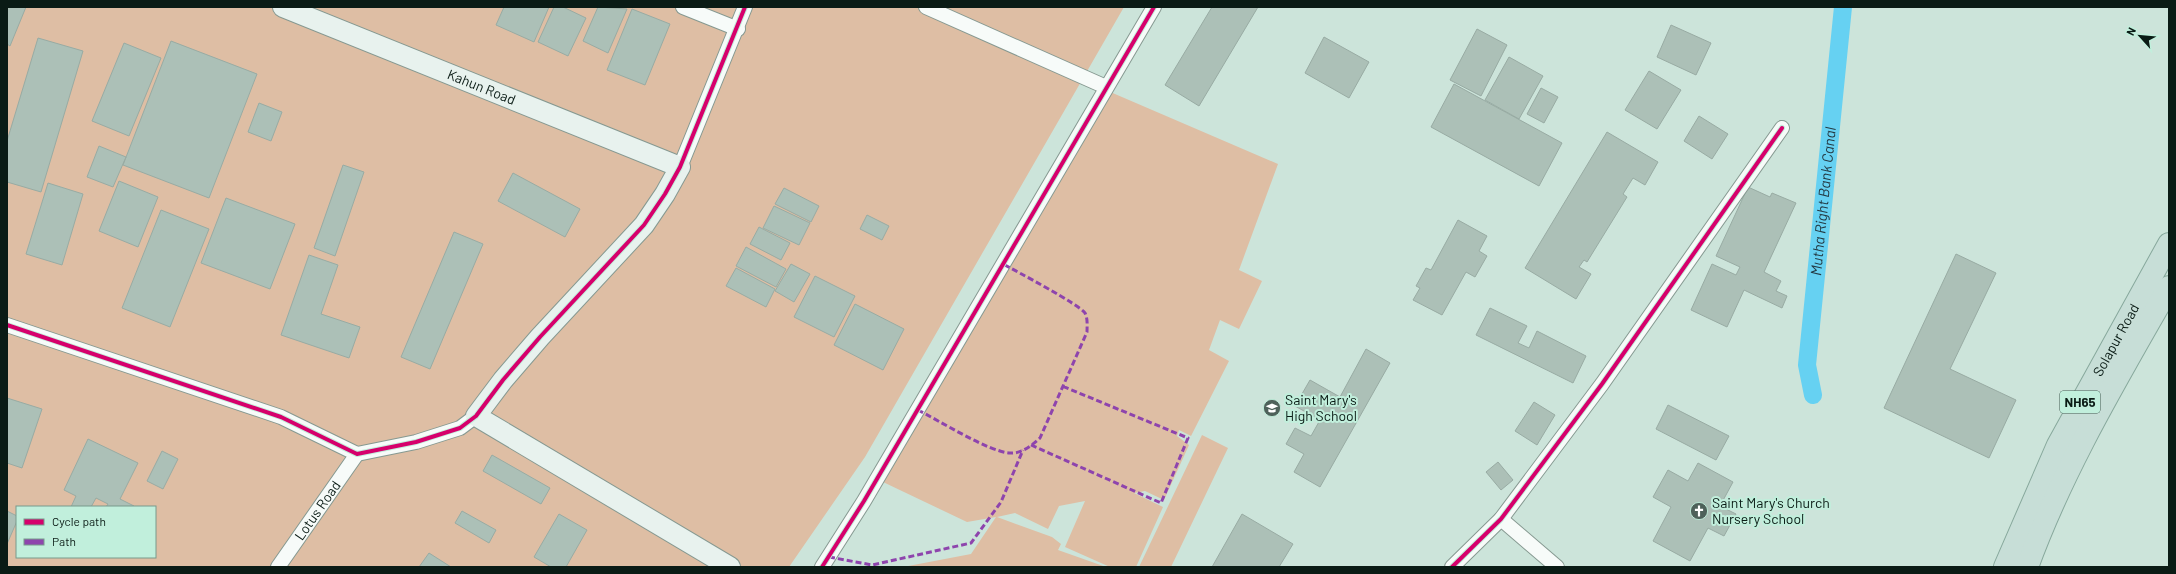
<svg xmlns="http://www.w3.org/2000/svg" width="2176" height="574" font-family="Barlow,sans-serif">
  <rect width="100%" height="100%" fill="#cce4da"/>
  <!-- green -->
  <path fill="#debea4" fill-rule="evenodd" d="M7,7H1124L865,457L789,567H7ZM17,507H155V557H17Z
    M1108,91L1278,164L1239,270L1262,281L1239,329L1220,320L1209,350L1229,361L1191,436L1179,430L1177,436L1189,445L1164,500L1145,491L1134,493L1163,507L1136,567H1110L1065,547L1085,501L1059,506L1048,529L1015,513L997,517L1052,537L1061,544L1058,550L1106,567H903L971,554L996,517L967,522L883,482Z
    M1202,435L1228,448L1171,567H1139Z"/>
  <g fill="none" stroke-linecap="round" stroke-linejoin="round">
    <!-- canal -->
    <path stroke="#66d1f2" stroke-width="18" id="s1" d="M1813,395L1807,365L1843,7"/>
  </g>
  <!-- building -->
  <path fill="#acc0b7" stroke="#98aba3" d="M7,7H26L10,46L7,44Z
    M504,7H549L534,42L496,25Z
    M554,7H563L586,18L568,56L538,42Z
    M598,7L627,9L608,53L583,41Z
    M1212,7H1258L1199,106L1165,85Z
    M632,9L670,24L645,85L607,70Z
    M1671,25L1711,43L1696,75L1657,57Z
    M1477,29L1507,45L1481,96L1450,80Z
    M1324,37L1369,62L1349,98L1305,73Z
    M38,38L83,51L41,192L7,182V141Z
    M171,41L257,74L209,198L123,165Z
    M124,43L161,58L129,136L92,121Z
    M1509,57L1543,76L1519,119L1485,100Z
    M1649,71L1681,90L1657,129L1625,110Z
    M1454,84L1562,143L1539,186L1431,127Z
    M1541,88L1558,97L1544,123L1527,114Z
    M259,103L282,112L271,141L248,132Z
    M1699,116L1728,134L1712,159L1684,141Z
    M1607,132L1658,162L1645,185L1633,178L1623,194L1627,197L1587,262L1584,260L1579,267L1591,274L1576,299L1525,268Z
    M99,146L126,157L113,187L87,177Z
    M343,165L364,172L335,256L314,248Z
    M513,173L580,209L565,237L498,201Z
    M119,181L158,197L138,247L99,231Z
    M48,183L83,194L62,265L26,254Z
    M1748,187L1770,197L1772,193L1796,203L1764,272L1781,281L1776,291L1787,296L1782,308L1744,290L1727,327L1691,310L1712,264L1736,275L1740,267L1716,256Z
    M784,188L819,206L811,222L775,204Z
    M226,198L295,224L270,289L201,263Z
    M774,206L810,223L799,245L763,228Z
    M161,210L209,229L170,327L122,308Z
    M867,215L889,226L882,240L860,229Z
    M1458,220L1487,236L1479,251L1487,256L1475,277L1466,272L1442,315L1413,300L1420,288L1416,286L1426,268L1431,270Z
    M759,227L790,243L781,260L750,244Z
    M454,232L483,244L430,369L401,357Z
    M746,247L786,269L776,287L736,266Z
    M1956,254L1996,273L1950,369L2016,400L1989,458L1884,408Z
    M309,255L338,265L321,314L360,327L349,358L281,335Z
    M791,264L810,274L794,302L775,291Z
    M736,268L775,289L766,307L726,286Z
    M815,276L855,296L834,337L794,317Z
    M855,304L904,329L883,370L834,345Z
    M1490,308L1527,326L1518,343L1529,348L1537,331L1586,356L1573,383L1476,335Z
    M1366,349L1390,363L1320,487L1294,472L1304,454L1286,444L1295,428L1311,436L1320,420L1295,406L1310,380L1340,397Z
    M7,398L42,409L22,468L7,463Z
    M1534,402L1555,415L1537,445L1515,431Z
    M1668,405L1729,436L1716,460L1656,429Z
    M88,439L138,463L120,499L134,506V507H106L108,504L96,498L91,507H71L76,496L64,490Z
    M162,451L178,459L163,489L147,481Z
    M492,455L550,488L541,504L483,471Z
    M1498,462L1513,480L1501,490L1486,472Z
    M1698,463L1733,482L1720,506L1736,514L1724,536L1708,528L1690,561L1653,541L1671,507L1653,497L1668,470L1688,481Z
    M7,511L17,516V521L7,544Z
    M462,511L496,530L489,543L455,523Z
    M559,514L587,530L566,567H551L534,557Z
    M1242,514L1293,544L1279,567H1212Z
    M429,553L451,567H419Z"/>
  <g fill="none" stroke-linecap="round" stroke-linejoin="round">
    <defs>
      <g id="street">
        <path d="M683,7L738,29"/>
        <path d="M926,7L1106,87"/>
        <path d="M680,167L745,7"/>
        <path d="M7,325L281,417L357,454L416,442L460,428L476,416"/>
        <path d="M1501,519L1557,567"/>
        <path id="s2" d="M278,567L357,454"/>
        <path d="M822,567L864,501L1154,7"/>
        <path d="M1452,567L1501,519L1602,384L1782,128"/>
      </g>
      <g id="secondary">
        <path id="s3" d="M283,7L680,167L665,194L644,225L540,337L503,380L476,416L730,567"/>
      </g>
      <g id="highway">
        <path id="s4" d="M2005,567L2058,445L2169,244"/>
        <path d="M2027,567C2063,468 2118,377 2169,287"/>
      </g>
    </defs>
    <!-- street casing -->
    <use href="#street" stroke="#869991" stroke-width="16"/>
    <!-- secondary casing -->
    <use href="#secondary" stroke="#869991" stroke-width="22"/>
    <!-- highway casing -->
    <use href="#highway" stroke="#87a89c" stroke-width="24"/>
    <!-- street -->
    <use href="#street" stroke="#f7fbf9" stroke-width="14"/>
    <!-- secondary -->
    <use href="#secondary" stroke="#e8f2ee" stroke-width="20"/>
    <!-- highway -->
    <use href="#highway" stroke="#c7ded7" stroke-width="22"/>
    <!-- quiet -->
    <path stroke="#8e44ad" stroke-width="3" stroke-dasharray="6 3" stroke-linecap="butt" d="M918,410C938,420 989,452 1010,453C1022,454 1032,445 1040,438L1087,332C1087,326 1088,319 1085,313C1080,305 1016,271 1003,264
      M1031,445L1161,503L1188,438L1062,386
      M829,557L872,565L971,543L1001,502L1023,450"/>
    <defs>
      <path id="cycleway" d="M7,325L281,417L357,454L416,442L460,428L476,416L503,380L540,337L644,225L665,194L680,167L745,7
        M822,567L864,501L1154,7
        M1452,567L1501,519L1602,384L1782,128"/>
    </defs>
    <!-- cycleway casing -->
    <use href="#cycleway" stroke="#c1efdc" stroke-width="6"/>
    <!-- cycleway -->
    <use href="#cycleway" stroke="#d6006c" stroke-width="4"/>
  </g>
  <!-- icons -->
  <defs>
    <symbol id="school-disc" viewBox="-11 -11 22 22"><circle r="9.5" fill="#4e615a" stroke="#c1efdc"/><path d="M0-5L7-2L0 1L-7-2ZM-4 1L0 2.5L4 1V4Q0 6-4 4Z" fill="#fff"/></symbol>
    <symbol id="church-disc" viewBox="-11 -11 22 22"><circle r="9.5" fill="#4e615a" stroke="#c1efdc"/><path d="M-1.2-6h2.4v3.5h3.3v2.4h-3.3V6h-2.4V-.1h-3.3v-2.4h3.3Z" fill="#fff"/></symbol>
  </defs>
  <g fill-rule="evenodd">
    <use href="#school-disc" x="1262" y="398" width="20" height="20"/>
    <use href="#church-disc" x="1689" y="501" width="20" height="20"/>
  </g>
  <g text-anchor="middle" stroke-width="4" stroke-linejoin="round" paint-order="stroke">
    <!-- shield labels -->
    <rect fill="#c1efdc" stroke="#415b51" stroke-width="1" x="2060" y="391" width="40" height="22" rx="3"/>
    <g font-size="13" font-weight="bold" fill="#0a1b15">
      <text x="2080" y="407">NH65</text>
    </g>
    <!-- street labels -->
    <g font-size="14" fill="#0a1b15" stroke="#c1efdc">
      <text dy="5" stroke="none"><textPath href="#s3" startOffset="214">Kahun Road</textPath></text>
      <text dy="5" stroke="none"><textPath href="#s4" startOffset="253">Solapur Road</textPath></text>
      <text dy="5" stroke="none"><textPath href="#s2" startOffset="69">Lotus Road</textPath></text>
    </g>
    <!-- poi labels -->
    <g font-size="14" fill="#0a1b15" stroke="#c1efdc" text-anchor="start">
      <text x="1285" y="405">Saint Mary's<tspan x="1285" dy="16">High School</tspan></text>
      <text x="1712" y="508">Saint Mary's Church<tspan x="1712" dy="16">Nursery School</tspan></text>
    </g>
    <!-- water labels -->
    <g font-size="15" font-style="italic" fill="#233943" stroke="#c1efdc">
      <text dy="5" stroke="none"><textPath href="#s1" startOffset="195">Mutha Right Bank Canal</textPath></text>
    </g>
  </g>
  <!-- border -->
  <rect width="2176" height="574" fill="none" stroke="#0a1b15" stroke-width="16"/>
  <!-- legend -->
  <rect x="16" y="506" width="140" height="52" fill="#c1efdc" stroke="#789a8c"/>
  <rect x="24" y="519" width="20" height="6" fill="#d6006c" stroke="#789a8c"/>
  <text x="52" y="526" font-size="12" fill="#0a1b15">Cycle path</text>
  <rect x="24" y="539" width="20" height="6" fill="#8e44ad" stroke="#789a8c"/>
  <text x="52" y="546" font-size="12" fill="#0a1b15">Path</text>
  <!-- north arrow -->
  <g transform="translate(2140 36) rotate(297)" stroke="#c1efdc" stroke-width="3" paint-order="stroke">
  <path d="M0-3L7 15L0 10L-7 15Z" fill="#0a1b15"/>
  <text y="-6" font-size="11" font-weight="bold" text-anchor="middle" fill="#0a1b15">N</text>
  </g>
</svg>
